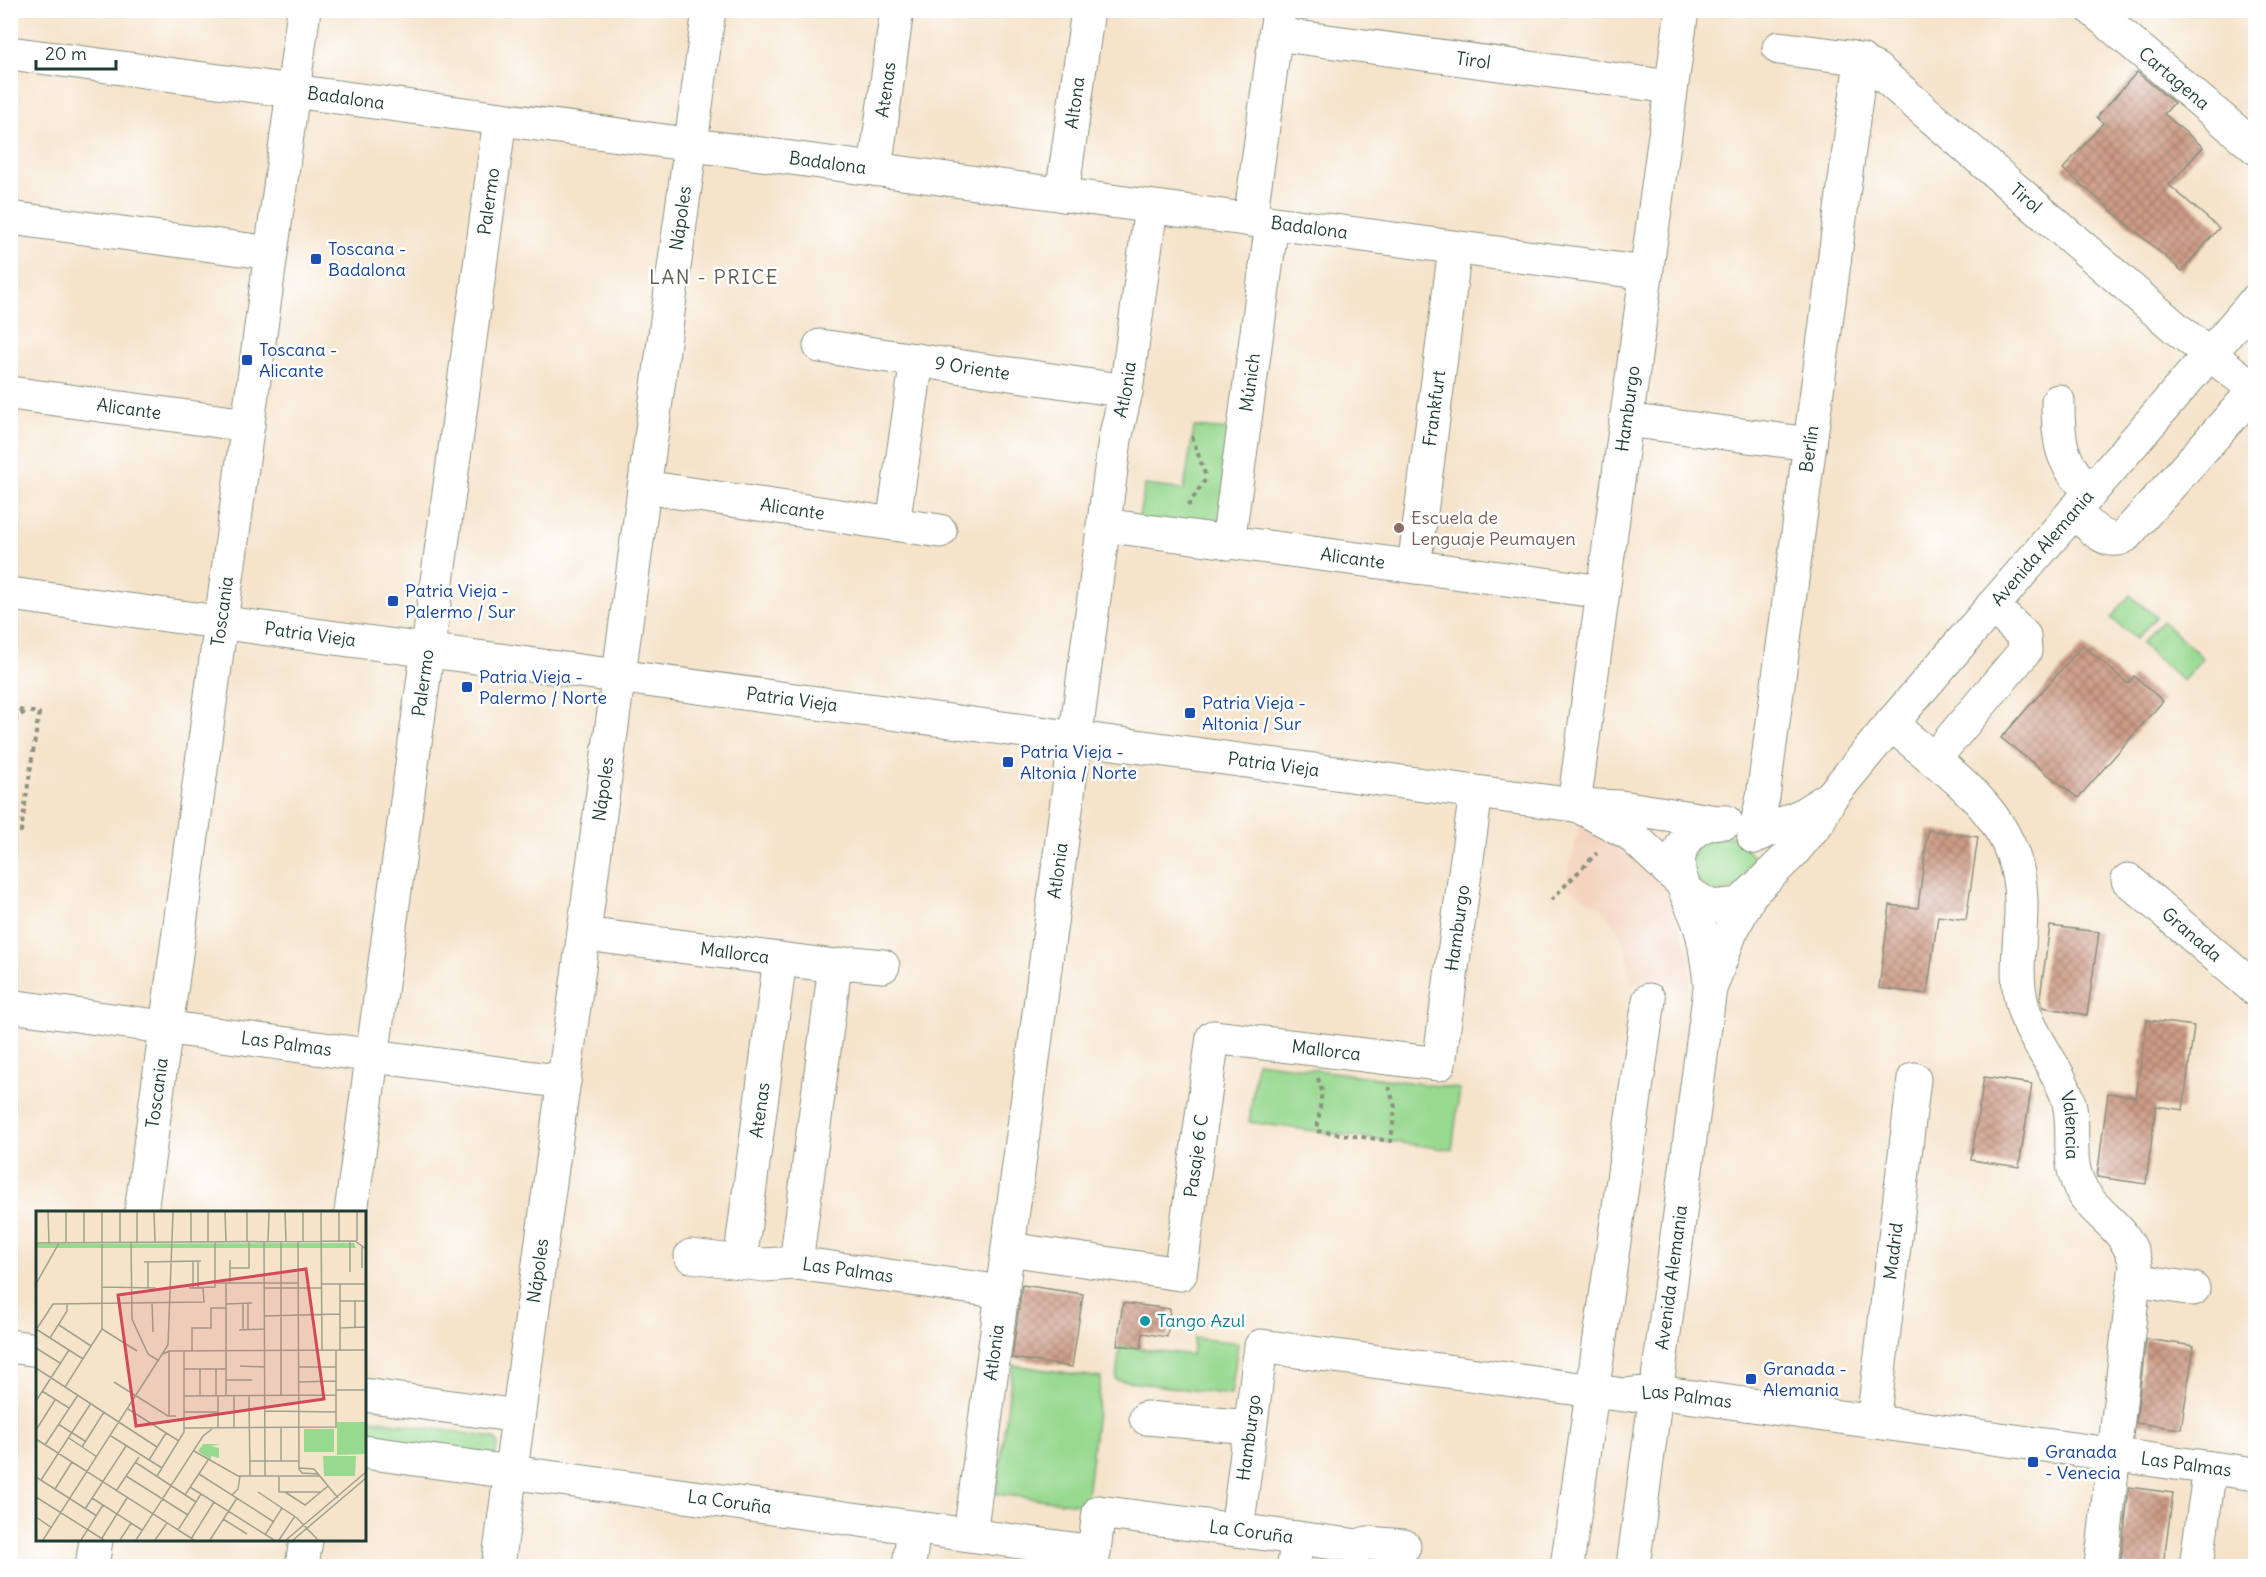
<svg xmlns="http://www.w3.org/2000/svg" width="2266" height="1577" font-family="Delius,sans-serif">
  <defs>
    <pattern id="building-cross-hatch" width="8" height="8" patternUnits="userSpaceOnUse" patternTransform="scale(1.5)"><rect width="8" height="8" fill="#cd9b86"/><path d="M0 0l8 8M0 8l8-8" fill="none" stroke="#a6806e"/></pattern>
  </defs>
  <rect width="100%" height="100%" fill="#fff"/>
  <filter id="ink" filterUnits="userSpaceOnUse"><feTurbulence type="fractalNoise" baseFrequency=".0167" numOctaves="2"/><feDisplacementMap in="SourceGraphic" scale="12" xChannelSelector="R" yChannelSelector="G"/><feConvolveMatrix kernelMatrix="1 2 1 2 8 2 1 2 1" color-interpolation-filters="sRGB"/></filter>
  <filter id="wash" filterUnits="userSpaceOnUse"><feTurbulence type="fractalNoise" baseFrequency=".008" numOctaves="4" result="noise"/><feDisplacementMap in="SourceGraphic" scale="24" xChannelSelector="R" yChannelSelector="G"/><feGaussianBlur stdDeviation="1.35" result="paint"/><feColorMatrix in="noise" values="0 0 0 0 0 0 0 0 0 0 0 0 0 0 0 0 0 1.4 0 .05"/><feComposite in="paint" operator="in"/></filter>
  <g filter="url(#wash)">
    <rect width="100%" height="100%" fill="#f5e3ca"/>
    <!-- built -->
    <path fill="#f3d4bf" d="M1580,824L1614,836L1646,865L1667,892L1691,959V990L1631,982L1628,957L1622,937L1603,909L1565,886Z"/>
    <!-- green -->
    <path fill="#98d990" stroke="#5c8b62" stroke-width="1.5" d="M1194,427L1231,430L1220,529L1137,527L1145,485L1184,490Z
      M2130,595L2156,617L2136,639L2111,618Z
      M2162,621L2203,658L2183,681L2141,644Z
      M1733,836L1740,839L1753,858L1751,880L1712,897L1688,870L1698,842Z
      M1257,1062L1460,1089L1452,1150L1249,1122Z
      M1194,1338L1238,1343L1231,1395L1116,1380L1120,1346L1192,1355Z
      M1013,1365L1101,1378L1086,1505L996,1494Z
      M364,1418L494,1438L498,1443L495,1456L365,1443Z"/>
    <g id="blocks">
      <!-- building -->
      <path fill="url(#building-cross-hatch)" d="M2137,72L2174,103L2164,114L2203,147L2169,185L2219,228L2182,271L2063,169L2103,123L2097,117Z
        M2083,645L2128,684L2134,676L2163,701L2078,798L2001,738Z
        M1928,830L1978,837L1966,920L1938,916L1927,994L1879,988L1890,905L1918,908Z
        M2050,926L2099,932L2087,1015L2043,1007L2040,997Z
        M2147,1020L2194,1026L2183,1110L2156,1106L2146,1184L2097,1177L2108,1093L2136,1097Z
        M1984,1077L2032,1084L2019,1167L1971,1160Z
        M1022,1285L1083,1294L1072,1367L1012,1358Z
        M1123,1303L1170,1309L1167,1337L1143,1333L1141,1348L1117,1345Z
        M2146,1339L2194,1346L2181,1429L2136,1423Z
        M2129,1487L2173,1493L2163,1566H2120Z"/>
    </g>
  </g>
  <g filter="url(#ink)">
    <use href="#blocks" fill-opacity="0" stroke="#8a907f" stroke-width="1.5"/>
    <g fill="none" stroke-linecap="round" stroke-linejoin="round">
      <defs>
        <g id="minor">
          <path id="s1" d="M2093,10L2256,148"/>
          <path id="s2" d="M1275,34L1671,87"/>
          <path id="s3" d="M1779,48L1849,57L1876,69L2177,329L2256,390"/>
          <path id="s4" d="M10,53L1646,273"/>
          <path id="s5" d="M875,169L897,10"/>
          <path id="s6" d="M1062,195L1088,10"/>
          <path d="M10,218L271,253"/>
          <path d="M1250,220L1279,10"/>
          <path id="s7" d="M820,346L1126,391"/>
          <path id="s8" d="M10,393L248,425"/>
          <path d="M2058,401C2058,440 2060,465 2091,491"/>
          <path d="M1626,420L1810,444"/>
          <path id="s9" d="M644,487L940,531"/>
          <path d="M2074,511C2087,523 2106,548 2125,536L2255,390"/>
          <path d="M893,524L917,360"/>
          <path id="s10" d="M1103,525L1603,592"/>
          <path id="s11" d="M1228,543L1272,223"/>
          <path id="s12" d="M1414,567L1455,248"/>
          <path id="s13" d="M10,594L1476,792L1574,805L1621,807L1717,822"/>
          <path id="s14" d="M1891,724C1950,775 2019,814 2021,900C2022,934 2014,967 2021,1000C2029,1037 2057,1064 2068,1099C2076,1125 2067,1154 2077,1180C2090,1216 2125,1221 2136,1264L2101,1566"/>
          <path d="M1933,760L2025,651L2024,636L1992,606"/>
          <path id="s15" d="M1574,805L1682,10"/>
          <path d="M1584,809L1630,834L1681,882"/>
          <path id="s16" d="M1754,837L1763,797L1861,60"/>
          <path d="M1754,837L1802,815L1829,798"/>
          <path id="s17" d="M2128,880L2256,990"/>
          <path id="s18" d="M1688,893L1712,907L1740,904L1793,852L1818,822L1830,798L1891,724L2256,300"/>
          <path id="s19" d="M584,934L835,966L853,963L883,966"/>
          <path d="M1710,984C1708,967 1706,949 1702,933C1694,901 1660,862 1692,833C1702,825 1713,821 1726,822"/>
          <path id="s20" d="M10,1006L564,1082"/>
          <path id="s21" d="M141,1212L304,10"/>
          <path id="s22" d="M351,1212L500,119"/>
          <path id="s23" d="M1009,1249L1180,1274L1213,1037L1439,1064L1476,792"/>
          <path id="s24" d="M691,1256L764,1265L796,1263L1003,1292"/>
          <path id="s25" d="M740,1262L780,959"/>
          <path d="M796,1263L835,966"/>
          <path d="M2135,1280L2193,1289"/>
          <path d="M10,1346L38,1350"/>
          <path d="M364,1395L518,1416"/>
          <path d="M1146,1418L1250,1427"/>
          <path id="s26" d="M1873,1422L1914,1079"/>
          <path id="s27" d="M364,1452L1094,1552"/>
          <path id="s28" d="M1237,1530L1261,1346L1624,1395L1657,1392L2256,1474"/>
          <path id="s29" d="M970,1535L1115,439L1126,391L1151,207"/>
          <path d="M92,1566L96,1540"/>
          <path d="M302,1566L306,1540"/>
          <path id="s30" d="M498,1566L709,10"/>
          <path d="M909,1566L914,1527"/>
          <path id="s31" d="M1092,1566L1099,1512L1358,1546L1367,1543L1404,1546"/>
          <path d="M1294,1566L1297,1538"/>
          <path d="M1567,1566L1649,1000"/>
          <path id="s32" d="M1633,1566L1710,989L1730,934L1748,899"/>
          <path d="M2196,1566L2210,1468"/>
        </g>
      </defs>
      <!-- minor casing -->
      <use href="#minor" stroke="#8a907f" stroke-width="35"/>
      <!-- path -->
      <path stroke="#8a907f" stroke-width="4" stroke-dasharray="4.5 4.5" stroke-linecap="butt" d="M1192,436L1206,477
        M1188,506L1205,480
        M10,709L26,711L10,724
        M10,830L21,831L39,713L26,711
        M1551,900L1597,853
        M1318,1078L1322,1091L1317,1131L1391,1141L1395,1107L1389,1087"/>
      <!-- minor -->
      <use href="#minor" stroke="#fff" stroke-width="33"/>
    </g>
  </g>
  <!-- markers -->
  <g fill="#1a4fb4" stroke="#fff" stroke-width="2">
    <rect x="310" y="253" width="12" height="12" rx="3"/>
    <rect x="241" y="354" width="12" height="12" rx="3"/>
    <rect x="387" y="595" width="12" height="12" rx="3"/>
    <rect x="461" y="681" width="12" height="12" rx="3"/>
    <rect x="1184" y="707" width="12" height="12" rx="3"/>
    <rect x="1002" y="756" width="12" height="12" rx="3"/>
    <rect x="1745" y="1373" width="12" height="12" rx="3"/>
    <rect x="2027" y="1456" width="12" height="12" rx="3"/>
  </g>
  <circle fill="#8d6e63" stroke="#fff" stroke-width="2" cx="1399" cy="528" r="6"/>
  <circle fill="#0f9aa8" stroke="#fff" stroke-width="2" cx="1145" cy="1321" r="6"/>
  <g text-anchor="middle" stroke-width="5" stroke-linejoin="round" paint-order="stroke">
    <!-- street labels -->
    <g font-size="18" fill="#1f3d34" stroke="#fff">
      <text dy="6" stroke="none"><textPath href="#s2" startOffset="200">Tirol</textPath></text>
      <text dy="6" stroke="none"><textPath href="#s1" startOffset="106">Cartagena</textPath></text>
      <text dy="6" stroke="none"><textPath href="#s5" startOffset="80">Atenas</textPath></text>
      <text dy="6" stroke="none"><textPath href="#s4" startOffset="339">Badalona</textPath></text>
      <text dy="6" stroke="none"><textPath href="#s6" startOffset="93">Altona</textPath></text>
      <text dy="6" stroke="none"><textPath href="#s4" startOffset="825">Badalona</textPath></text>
      <text dy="6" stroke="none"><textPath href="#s3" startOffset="298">Tirol</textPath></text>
      <text dy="6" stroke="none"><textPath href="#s22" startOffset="1020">Palermo</textPath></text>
      <text dy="6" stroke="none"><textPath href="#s30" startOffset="1360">Nápoles</textPath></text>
      <text dy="6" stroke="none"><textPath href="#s4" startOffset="1311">Badalona</textPath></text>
      <text dy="6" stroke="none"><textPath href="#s7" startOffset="154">9 Oriente</textPath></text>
      <text dy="6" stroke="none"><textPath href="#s11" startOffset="162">Múnich</textPath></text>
      <text dy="6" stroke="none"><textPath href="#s29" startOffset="1156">Atlonia</textPath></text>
      <text dy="6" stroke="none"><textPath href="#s12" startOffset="160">Frankfurt</textPath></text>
      <text dy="6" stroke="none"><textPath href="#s15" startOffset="400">Hamburgo</textPath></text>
      <text dy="6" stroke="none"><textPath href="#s8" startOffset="120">Alicante</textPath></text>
      <text dy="6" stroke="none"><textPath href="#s16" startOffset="392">Berlín</textPath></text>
      <text dy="6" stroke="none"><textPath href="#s9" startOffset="150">Alicante</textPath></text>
      <text dy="6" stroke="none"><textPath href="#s18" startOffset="524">Avenida Alemania</textPath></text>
      <text dy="6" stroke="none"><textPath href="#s10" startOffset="252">Alicante</textPath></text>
      <text dy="6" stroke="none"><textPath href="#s21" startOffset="606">Toscania</textPath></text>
      <text dy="6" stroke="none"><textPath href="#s13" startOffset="303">Patria Vieja</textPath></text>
      <text dy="6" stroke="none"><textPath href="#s22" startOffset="534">Palermo</textPath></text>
      <text dy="6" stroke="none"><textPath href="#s13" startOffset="789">Patria Vieja</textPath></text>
      <text dy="6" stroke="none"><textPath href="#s13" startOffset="1275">Patria Vieja</textPath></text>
      <text dy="6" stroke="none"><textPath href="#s30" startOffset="784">Nápoles</textPath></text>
      <text dy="6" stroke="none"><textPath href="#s29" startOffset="670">Atlonia</textPath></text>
      <text dy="6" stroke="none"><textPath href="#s23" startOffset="777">Hamburgo</textPath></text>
      <text dy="6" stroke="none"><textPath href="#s17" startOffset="84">Granada</textPath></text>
      <text dy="6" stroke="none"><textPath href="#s19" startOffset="152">Mallorca</textPath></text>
      <text dy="6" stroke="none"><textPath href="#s20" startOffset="279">Las Palmas</textPath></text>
      <text dy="6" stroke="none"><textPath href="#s23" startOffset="526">Mallorca</textPath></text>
      <text dy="6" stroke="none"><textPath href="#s21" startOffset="120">Toscania</textPath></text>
      <text dy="6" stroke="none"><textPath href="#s25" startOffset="153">Atenas</textPath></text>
      <text dy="6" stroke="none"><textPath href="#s14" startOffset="464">Valencia</textPath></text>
      <text dy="6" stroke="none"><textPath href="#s23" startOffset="292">Pasaje 6 C</textPath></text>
      <text dy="6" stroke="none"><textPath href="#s26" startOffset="172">Madrid</textPath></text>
      <text dy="6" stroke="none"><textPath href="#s30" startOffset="298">Nápoles</textPath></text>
      <text dy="6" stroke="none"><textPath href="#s24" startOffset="158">Las Palmas</textPath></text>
      <text dy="6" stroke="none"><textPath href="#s32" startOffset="291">Avenida Alemania</textPath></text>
      <text dy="6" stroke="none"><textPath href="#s29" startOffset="184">Atlonia</textPath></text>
      <text dy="6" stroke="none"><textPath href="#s28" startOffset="615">Las Palmas</textPath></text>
      <text dy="6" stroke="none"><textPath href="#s28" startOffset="93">Hamburgo</textPath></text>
      <text dy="6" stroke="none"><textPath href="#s28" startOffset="1119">Las Palmas</textPath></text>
      <text dy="6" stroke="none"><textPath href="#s27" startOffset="369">La Coruña</textPath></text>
      <text dy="6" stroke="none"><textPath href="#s31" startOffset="208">La Coruña</textPath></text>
    </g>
    <!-- transit labels -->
    <g font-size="18" fill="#164399" stroke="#fff" text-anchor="start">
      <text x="328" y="255">Toscana -<tspan x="328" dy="21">Badalona</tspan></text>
      <text x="259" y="356">Toscana -<tspan x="259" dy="21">Alicante</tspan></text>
      <text x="405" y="597">Patria Vieja -<tspan x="405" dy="21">Palermo / Sur</tspan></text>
      <text x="479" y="683">Patria Vieja -<tspan x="479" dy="21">Palermo / Norte</tspan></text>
      <text x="1202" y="709">Patria Vieja -<tspan x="1202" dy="21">Altonia / Sur</tspan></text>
      <text x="1020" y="758">Patria Vieja -<tspan x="1020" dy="21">Altonia / Norte</tspan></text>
      <text x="1763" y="1375">Granada -<tspan x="1763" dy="21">Alemania</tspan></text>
      <text x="2045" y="1458">Granada<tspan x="2045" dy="21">- Venecia</tspan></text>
    </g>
    <!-- education labels -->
    <g font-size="18" fill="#785e54" stroke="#fff" text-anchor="start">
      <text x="1411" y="524">Escuela de<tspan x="1411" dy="21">Lenguaje Peumayen</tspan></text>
    </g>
    <!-- culture labels -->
    <g font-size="18" fill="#0d838f" stroke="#fff" text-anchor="start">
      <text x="1157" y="1327">Tango Azul</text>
    </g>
    <!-- neighbourhood labels -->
    <g font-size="20" letter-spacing="1.5" fill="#5c5e51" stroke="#fff">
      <text x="714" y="284">LAN - PRICE</text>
    </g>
  </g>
  <!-- overview -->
  <g transform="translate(36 1211)">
    <rect width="330" height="330" fill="#f5e3ca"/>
    <path d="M301,211H330V243L301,244ZM268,218H298V241H268ZM167,233H184L175,235L183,237V247L175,245V249L162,240ZM287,245H320L319,265H288Z" fill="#98d990"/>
    <path d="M318,32L320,37H0V33Z" fill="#98d990"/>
    <path fill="none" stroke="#9fa18e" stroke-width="1.5" d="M12,1L13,32M30,1V31M48,1V31M84,1V31M101,1V31M118,1L119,31M155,1V31M172,1V31M189,1L190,31M211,1V30M249,1L250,30M267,1V30M285,1L286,139M303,1V30M321,1V30M228,30L229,265M232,30L233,1M245,30V184M262,30L263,258L266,262L282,263M95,31L96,108L112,143L123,150M0,32L319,30L330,38M194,49V72M162,50V76M108,51L165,50M112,51V77M157,51V76M194,57H213V31M326,57V34M314,61V31M179,72H262M190,72V185M0,73L23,32M285,73H330M304,73V139M66,76L120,77M153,77L179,76V31M228,77H285M304,90H330M319,90V116M116,92L117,121M212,92V118M190,93L216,92M207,93V118M229,105L304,103M23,114L55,135M304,117L330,116M0,118L47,148M66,118L101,140M0,119L17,93L168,91L167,76M203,119L229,118M14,127L31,100V93M0,137L24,152M133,140V205M156,140V117H175V97H190M127,143L133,140L330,139M204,155L229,156M262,156H300M0,157L121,236M148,158H190M164,158V185M180,158V185M190,169H216M78,171L132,205H140M262,171L300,170M29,176L66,118V1M300,179H330M6,180L33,197M148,185L300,184M182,185V217M198,185V217M213,185L214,265M0,190L33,139M92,198L143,230M229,200L300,201M148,201H182M22,213L49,230M148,217L300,216V139M245,217V250M0,219L19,189M75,225L126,257M33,227L61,246M0,228L158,329M9,234L42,184M46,236L68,201M158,240L202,265H284M113,249L130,222M214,250H263M99,251L160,291M263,257L278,258L302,287M163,263L238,311M90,265L152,304M121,265L148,221V140M0,266L61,305M243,266V281H284M5,269L55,192M154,276L238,329M19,278L36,251M80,280L103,246M222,281L261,307L282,329M249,281L269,294L292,275M149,284L172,249M196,284L202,278L204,265M0,286L68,329M56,287L106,319M49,298L90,235M0,306L16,317M187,308L211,323M142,319L165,283M229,324L246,297M66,327L91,287M155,328L178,291M7,329L132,134L137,1M45,329L67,294M84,329L95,312M100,329L167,225L176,218M119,329L131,312M174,329L201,287M243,329L259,305M250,329L330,261M257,329L330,267"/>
    <path fill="#d1495b" fill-opacity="0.15" stroke="#d1495b" stroke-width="3" d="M270,58L288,188L100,215L82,84Z"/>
    <rect width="330" height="330" fill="none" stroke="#1f3d34" stroke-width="3"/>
  </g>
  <!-- margin -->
  <rect width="2266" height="1577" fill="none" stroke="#fff" stroke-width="36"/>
  <!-- scale -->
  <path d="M36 60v9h80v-9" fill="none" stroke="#1f3d34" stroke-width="3"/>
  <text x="45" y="60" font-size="18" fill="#1f3d34" stroke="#ffffff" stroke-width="4.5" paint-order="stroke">20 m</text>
</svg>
